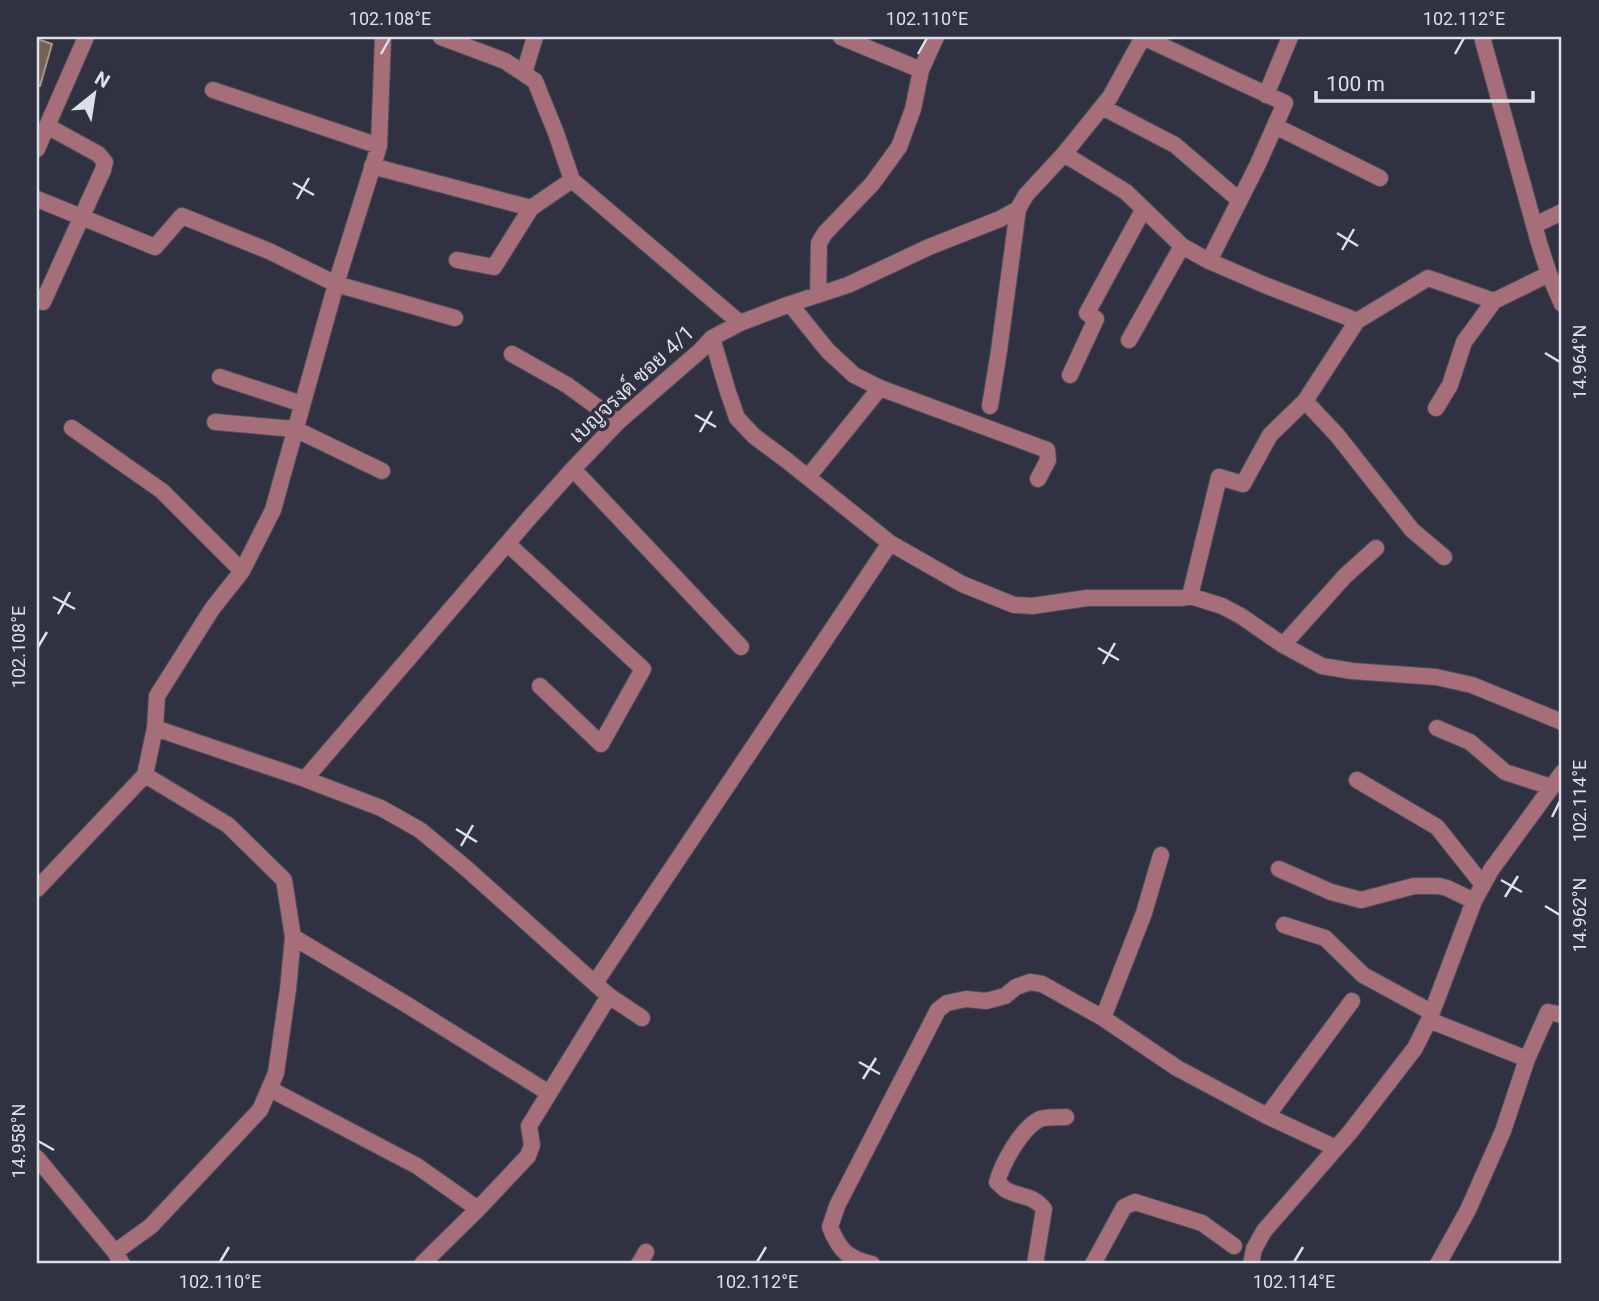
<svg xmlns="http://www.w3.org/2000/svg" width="1599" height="1301" font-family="Roboto,Sarabun,sans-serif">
  <rect width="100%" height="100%" fill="#303241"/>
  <!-- building -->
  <path fill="#736257" stroke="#a9968a" stroke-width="2" d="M37,39L52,44L40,86H37Z"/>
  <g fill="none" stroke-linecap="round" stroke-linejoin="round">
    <defs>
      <path id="minor" d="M441,37L505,61L535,81L556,133L572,180L740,323
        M841,37L921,70L936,37
        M1143,37L1285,103L1258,164L1209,261
        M1482,37L1539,243L1549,274L1562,304
        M524,73L535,37
        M213,90L379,146
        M1266,95L1290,37
        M1102,107L1175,145L1239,200
        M1275,126L1380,178
        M37,149L86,37
        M1064,154L1126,192L1182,246L1209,261L1267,286L1357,321L1428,278L1494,301L1549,274
        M372,166L531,208
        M37,199L155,247L182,216L269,251L336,284L455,318
        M1535,225L1562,212
        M457,260L494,267L531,208L572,180
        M818,295L819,243L825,233L872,184L899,147L913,109L921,70
        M43,302L103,170L105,162L98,154L47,126
        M790,304L828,351L854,375L880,388L1047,450L1048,460L1038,479
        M712,338L728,392L737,418L754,436L785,459L890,543L962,584L1014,605L1032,606L1087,598H1182L1190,596L1222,606L1241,616L1283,645L1322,666L1352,671L1436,677L1472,685L1562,722
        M1129,340L1182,246
        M512,354L567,385L618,422
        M1070,375L1096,319L1087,313L1143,210
        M220,377L302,404
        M1305,401L1337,435L1412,530L1444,557
        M990,406L999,351L1018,209
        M1436,408L1450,385L1464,342L1494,301
        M215,422L295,429L382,471
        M72,428L162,491L242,571
        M573,469L741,647
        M808,477L880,388
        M508,544L643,669L601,744L540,686
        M1190,596L1219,477L1243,484L1270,435L1305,401L1357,321
        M1283,645L1345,576L1376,548
        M155,728L305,779L381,808L420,830L467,869L609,996L642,1018
        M1437,728L1470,742L1505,772L1551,787
        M305,779L530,517L573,469L618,422L701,350L712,338L740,323L790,304L848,285L929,247L1000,219L1018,209L1026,195L1064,154L1110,97L1143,37
        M1357,780L1437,827L1483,885
        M1279,869L1331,892L1361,900L1414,886H1439L1447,888L1474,901
        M37,889L145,775L155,728L157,696L212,609L242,571L273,510L336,284L379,146L383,37
        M1284,925L1325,938L1363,975L1431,1012
        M293,937L404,1003L549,1093
        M595,983L890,543
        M1103,1018L1144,913L1161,855
        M1429,1020L1527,1059
        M270,1089L417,1166L478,1209
        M1267,1116L1352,1001
        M37,1158L115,1252L122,1264
        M115,1252L151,1226L260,1110L276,1073L288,989L293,937L284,880L228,825L145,775
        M422,1264L478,1209L528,1156L532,1145L529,1126L609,996
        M639,1264L646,1252
        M872,1264C848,1259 839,1250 830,1227L837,1206L938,1010L947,1003L966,999L986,1001L1005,996L1016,987L1030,982L1042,984L1103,1018L1177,1068L1267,1116L1336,1148
        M1035,1264L1044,1209C1032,1194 1021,1198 1006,1190C1004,1189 999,1183 997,1182C1003,1162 1020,1131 1038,1120C1045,1116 1057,1118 1066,1117
        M1093,1264L1124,1207L1135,1202L1202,1223L1234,1246
        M1251,1264L1254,1249L1264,1231L1351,1131L1415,1048L1429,1020L1474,901L1491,870L1562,773
        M1438,1264L1468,1210L1503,1131L1527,1059L1548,1012L1562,1015"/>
    </defs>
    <!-- minor casing -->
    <use href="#minor" stroke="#4c4e5c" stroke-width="18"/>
    <!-- minor -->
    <use href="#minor" stroke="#a56e78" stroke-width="16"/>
  </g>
  <!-- ticks -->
  <path fill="none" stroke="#dddfe9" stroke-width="2.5" d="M381,54L390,38M918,54L927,38M1455,54L1464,38M293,183L314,195M297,199L309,178M1337,233L1358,246M1342,250L1354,229M1545,353L1560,362M695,415L716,427M700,432L712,411M53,597L75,609M58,614L70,592M38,647L47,632M1098,648L1119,660M1103,664L1115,643M1552,817L1560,801M456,829L477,842M461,846L473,825M1501,880L1522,892M1505,897L1518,876M1545,906L1560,915M859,1062L880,1074M863,1079L876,1058M38,1141L54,1150M220,1262L229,1247M757,1262L766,1247M1294,1262L1303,1247"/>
  <g text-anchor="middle" stroke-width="7" stroke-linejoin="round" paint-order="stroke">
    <!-- street labels -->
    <g font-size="21" fill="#dddfe9" stroke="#303241">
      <text transform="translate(632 384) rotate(-43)" y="7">เบญจรงด์ ซอย 4/1</text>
    </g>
  </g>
  <!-- border -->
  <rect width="1599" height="1301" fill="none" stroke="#303241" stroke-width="77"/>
  <!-- north arrow -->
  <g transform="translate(94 94) rotate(30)" stroke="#303241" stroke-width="5" paint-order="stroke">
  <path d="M0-5L12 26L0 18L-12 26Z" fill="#dddfe9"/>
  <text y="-10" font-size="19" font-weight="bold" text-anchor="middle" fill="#dddfe9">N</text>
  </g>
  <!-- scale -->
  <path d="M1316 91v10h217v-10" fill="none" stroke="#dddfe9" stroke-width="3.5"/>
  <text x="1326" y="91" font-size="21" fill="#dddfe9" stroke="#303241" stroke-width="5" paint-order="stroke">100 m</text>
  <rect x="38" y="38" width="1522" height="1224" fill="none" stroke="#dddfe9" stroke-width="2.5"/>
  <g font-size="18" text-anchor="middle" fill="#dddfe9">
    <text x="390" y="25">102.108°E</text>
    <text x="927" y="25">102.110°E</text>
    <text x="1464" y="25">102.112°E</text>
    <text transform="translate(1580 362) rotate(-90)" y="6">14.964°N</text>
    <text transform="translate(19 647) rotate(-90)" y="6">102.108°E</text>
    <text transform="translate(1580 801) rotate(-90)" y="6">102.114°E</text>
    <text transform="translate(1580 915) rotate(-90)" y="6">14.962°N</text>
    <text transform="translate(19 1141) rotate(-90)" y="6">14.958°N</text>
    <text x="220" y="1288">102.110°E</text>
    <text x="757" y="1288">102.112°E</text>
    <text x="1294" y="1288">102.114°E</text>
  </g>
</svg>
